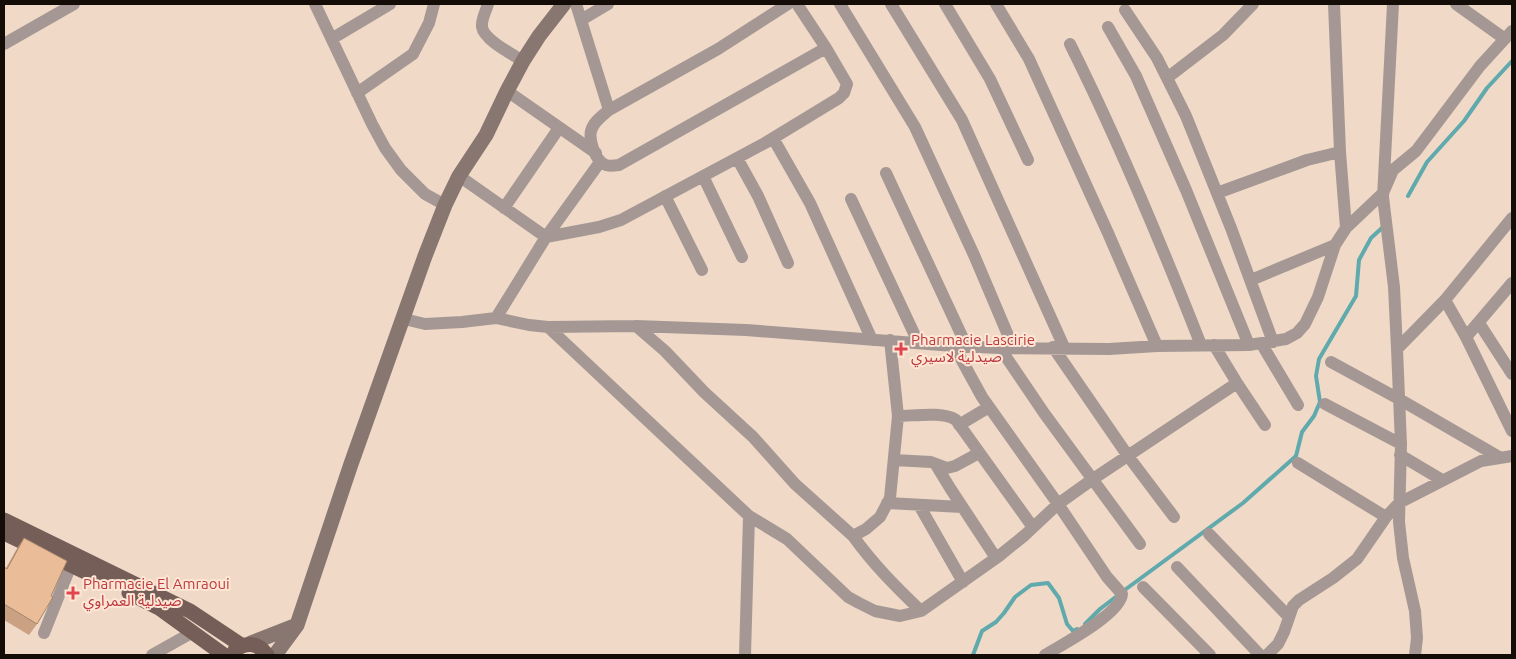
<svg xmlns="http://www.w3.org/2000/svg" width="1516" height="659" font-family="Ubuntu,'Noto Sans Arabic',sans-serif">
  <rect width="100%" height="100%" fill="#f0dac7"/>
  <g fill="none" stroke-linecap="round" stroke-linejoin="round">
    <!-- stream -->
    <path stroke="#60a9ac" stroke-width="4" d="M1408,196L1427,162L1464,121L1487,88L1512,61
      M1122,592L1243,503L1296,456L1302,432L1314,416L1320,402L1316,376L1319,359L1356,296L1359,260L1371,238L1383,227
      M1085,624L1100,609L1117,596
      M973,655L982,631L996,622L1004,613L1015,597L1031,585L1048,583L1059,598L1067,624L1073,631L1077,629"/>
    <!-- street -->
    <path stroke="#a59894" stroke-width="12" d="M315,4L372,124L385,148L401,170L425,194L445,205
      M488,4C486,11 481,20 482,27C484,40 512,54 523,61
      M576,4L609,110
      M788,4L718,49L609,110C602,116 593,122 591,131C589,139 594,155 600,161C605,167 612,166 619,165L826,48L797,4
      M840,4L915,127L974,255L1013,347
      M891,4L962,120L1064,347
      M945,4L990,79L1028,160
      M996,4L1029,59L1108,233L1157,346
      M1334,4L1340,152L1346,228
      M1393,4L1383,197L1394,287L1397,349L1401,444L1399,522L1403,558L1415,611L1417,638L1415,655
      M1456,4L1505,39
      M1125,10L1157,58L1186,116L1231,228L1273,342
      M581,20L608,4
      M1108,27L1136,76L1186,190L1249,345
      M333,38L390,4
      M4,44L74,4
      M1070,44C1119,142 1161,243 1201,345
      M1167,78L1223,35L1253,4
      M507,91L596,153
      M357,93L413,54L429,23L434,4
      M773,138L810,203L872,340
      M737,158L758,196L788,263
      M886,173L967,347
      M459,176L546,237L600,162
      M703,176L742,257
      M1217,193L1307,160L1340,152
      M665,196L702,270
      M851,199L918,342
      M504,208L559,128
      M1251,280L1335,245
      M1445,300L1466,337L1512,283
      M496,318L546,237L599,227L621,220L765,143L839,98L844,93L847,84L826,48
      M404,319L425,324L462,322L496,318L529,325L548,327L636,326L746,330L954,346L1000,348L1109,349L1157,346L1249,345L1286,339L1297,333L1305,324L1318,297L1335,245L1346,228L1383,193L1393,170L1416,151L1480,66L1512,31
      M1479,323L1512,374
      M636,326L665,351L704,392L753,437L795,484L853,536L866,529L880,517L890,498L898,416L890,340
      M548,327L749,516L787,539L848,597L859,603L875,611L900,616L921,611L999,556L1025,535L1058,504L1093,479L1237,383L1214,345
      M1466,337L1512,431
      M1261,343L1298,405
      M954,346L982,397L1058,504L1107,577L1122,594C1121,614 1061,645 1045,655
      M1053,347L1128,456L1174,517
      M1000,348L1044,413L1140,544
      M1397,349L1445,300L1512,218
      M1331,362L1399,399L1499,457
      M1237,383L1265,425
      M1325,404L1401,444
      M898,416C914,416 943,411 956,420L1032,526
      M959,425L989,407
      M1400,455L1442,480
      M894,460L931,462L947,468L955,466L979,453
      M1298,463L1386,517
      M936,465L950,488L996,558
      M887,503L962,507
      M919,505L963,582
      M1209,534L1289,617
      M853,536C873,564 896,587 921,611
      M1177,567L1260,655
      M1143,587L1210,655
      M44,633L71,565
      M152,655L193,632
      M745,655L749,516
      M1267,655L1278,644L1284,632L1293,606L1299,600L1333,578L1357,559L1386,517L1399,503L1481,461L1512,456"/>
    <!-- secondary -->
    <path stroke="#887670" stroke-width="15" d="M251,643L297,625
      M275,655L297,625L351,464L425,256L445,205L459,176L486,135L507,91L523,61L539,36L564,4"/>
    <!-- primary -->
    <path stroke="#745e57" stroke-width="15" d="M4,520L190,611L241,645
      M4,533L102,580
      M129,593L159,608L224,655
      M235,650C247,641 258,643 267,655"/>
  </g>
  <!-- wall -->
  <path fill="#caa283" d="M24,538L37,624L29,635L4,620V567L6,568L16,550Z"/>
  <!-- building -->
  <path fill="#ebbc98" stroke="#a4846a" d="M24,538L67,561L51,596L53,597L37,624L4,604V567L7,569Z"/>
  <!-- markers -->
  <g fill="#e0444e" stroke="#fee7d4" stroke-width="2">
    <path d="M898.5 341.5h5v5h5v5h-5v5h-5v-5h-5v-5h5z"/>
    <path d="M70.5 585.5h5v5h5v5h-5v5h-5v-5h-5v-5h5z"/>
  </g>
  <g text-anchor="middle" stroke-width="4" stroke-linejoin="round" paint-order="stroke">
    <!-- health labels -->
    <g font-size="15" fill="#be3a42" stroke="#fee7d4" text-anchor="start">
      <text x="911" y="345">Pharmacie Lascirie<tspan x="911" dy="17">صيدلية لاسيري</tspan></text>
      <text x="83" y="589">Pharmacie El Amraoui<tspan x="83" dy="17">صيدلية العمراوي</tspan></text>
    </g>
  </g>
  <!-- border -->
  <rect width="1516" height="659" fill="none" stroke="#140c06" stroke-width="10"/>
</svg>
